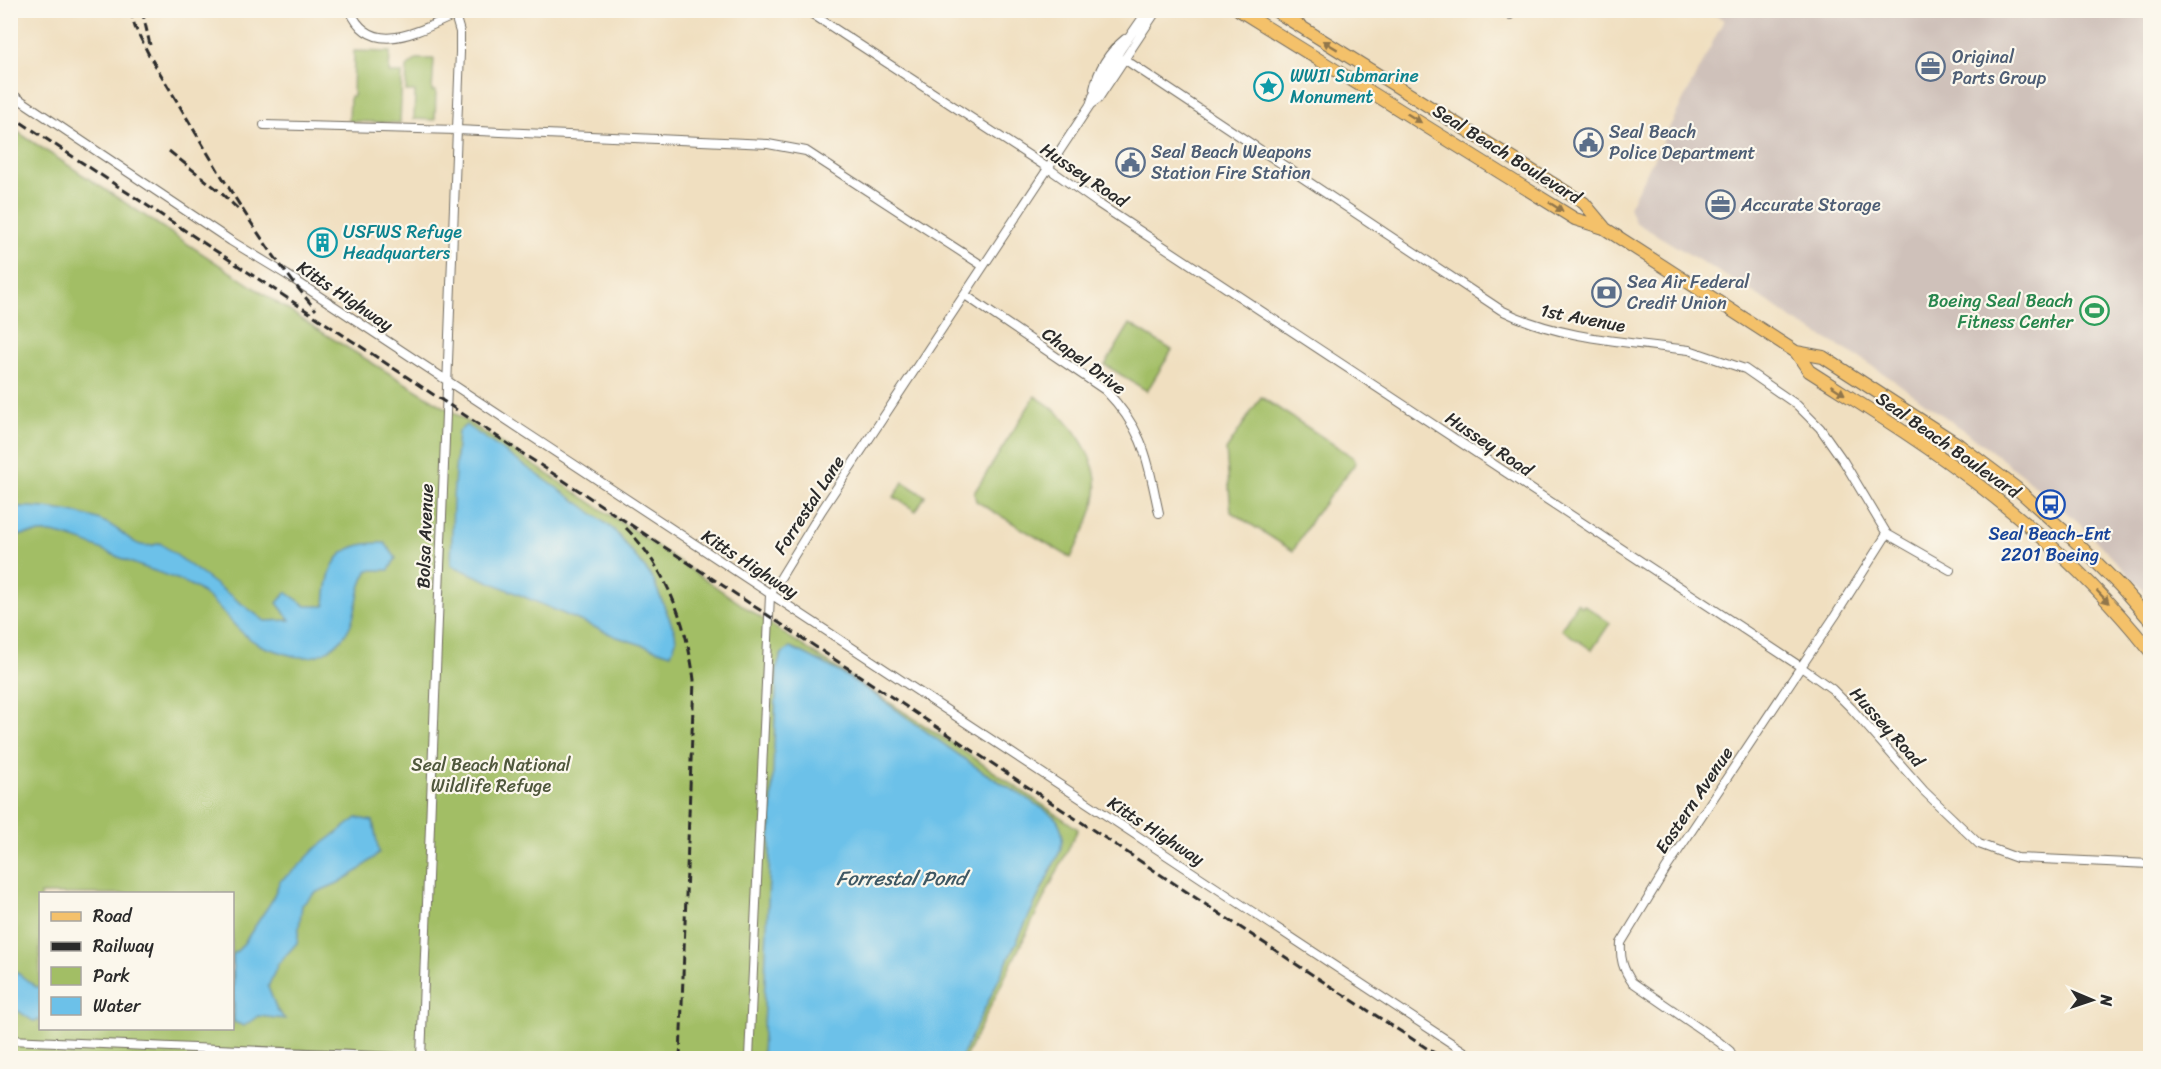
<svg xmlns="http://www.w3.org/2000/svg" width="2161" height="1069" font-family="Sriracha,sans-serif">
  <rect width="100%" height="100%" fill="#fbf7ec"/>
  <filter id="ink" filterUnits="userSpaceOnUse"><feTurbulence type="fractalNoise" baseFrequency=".0167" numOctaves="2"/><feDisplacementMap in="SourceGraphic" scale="12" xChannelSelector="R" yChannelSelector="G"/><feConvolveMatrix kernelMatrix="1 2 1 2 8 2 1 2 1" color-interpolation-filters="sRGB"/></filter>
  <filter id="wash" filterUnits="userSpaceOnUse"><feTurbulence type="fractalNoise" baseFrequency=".008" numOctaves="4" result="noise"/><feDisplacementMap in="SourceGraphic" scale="24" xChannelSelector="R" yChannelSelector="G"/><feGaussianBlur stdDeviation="1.35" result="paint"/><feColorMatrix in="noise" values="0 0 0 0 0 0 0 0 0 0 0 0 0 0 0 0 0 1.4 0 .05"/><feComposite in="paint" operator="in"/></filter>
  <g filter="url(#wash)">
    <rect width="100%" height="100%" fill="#f0dfc0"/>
    <!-- industrial -->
    <path fill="#cfc1ba" d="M1707,11H2150V597L2077,521L2054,501L1988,448L1896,382L1867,362L1793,320L1769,302L1635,222L1629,207L1724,20Z"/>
    <!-- green -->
    <path fill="#a2be65" stroke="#667448" stroke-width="1.5" fill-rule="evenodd" d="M354,51L390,52L389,73H402L400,123L349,121L350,96H353Z
      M417,59H434L432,91H436L435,120L414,119L415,91H406L407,67Z
      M10,127L320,331L459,416L636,532L786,635L956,746L1078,829L965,1058H11ZM40,894H232V1028H40Z
      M1130,324L1172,350L1147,391L1105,365Z
      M1035,396C1042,401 1051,406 1057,412C1078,431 1100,465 1096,494C1093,516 1080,538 1071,558L976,501L974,493Z
      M1261,397L1353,457L1356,463L1314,516L1293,551L1231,512L1226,450Z
      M903,482L925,496L916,511L894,497Z
      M1577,603L1582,607L1584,605L1610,623L1592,650L1561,629Z"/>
    <!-- water -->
    <path fill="#6cc1e9" stroke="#4c768a" stroke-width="1.5" d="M466,425L583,506L614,530L652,577L675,632L676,641L671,654L617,637L451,565L453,498L458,432Z
      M11,507C39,506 91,511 115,528C131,538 138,552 160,543L265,621L290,620L277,603L286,592L306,606H325C327,564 337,541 385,543L396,558L389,570H368C351,596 363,627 330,649C317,658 301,659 286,654C278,651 268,649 260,645C233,632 219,600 192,586C173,576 152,571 132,563C106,552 80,538 51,533C39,532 23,535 11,536Z
      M790,647C861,677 921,731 985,773C997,781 1053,812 1057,820C1064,831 1063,839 1060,851L961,1058H762L777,667L781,655Z
      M357,818L373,821L379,853L358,871L338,883L315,893L302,905L297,943L278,964L268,987L277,1010L285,1019L258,1016L244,1026L234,1022L233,955L242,946L271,902L280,881L298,867L314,850Z
      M11,968L36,987H40V1020L33,1021L11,1006Z"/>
  </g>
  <g filter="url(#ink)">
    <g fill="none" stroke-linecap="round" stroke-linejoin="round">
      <defs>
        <path id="street" d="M350,10C371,60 420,30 455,15L459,10
          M806,10L1048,168L1099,204L1801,667L1832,689L1851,708L1924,791L1979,844L2017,858L2150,864
          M1506,10L1510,15
          M1124,59L1501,310C1559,339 1626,342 1689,350L1745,369L1797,405L1820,428L1844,462L1887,534L1950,570
          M1094,89C1098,70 1109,52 1125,39
          M10,93L231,241L287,275L1474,1058
          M1091,104L1098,99L1157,10
          M264,125L457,130L768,144L806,151L983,266
          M965,295L1105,390C1145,431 1147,459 1159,513
          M10,1040L421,1058
          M421,1058L460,52V32L455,15
          M749,1058L770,595L822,510L1090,105L1093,96L1121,49L1148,10
          M1732,1058L1730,1051L1719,1042L1632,982C1623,969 1620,959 1621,943L1666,869L1835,616L1887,534"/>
        <path id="primary" d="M1239,10L1575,219L1604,228L1796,352L1823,357L1959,445L2015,487L2075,541L2120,586L2150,620
          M1274,10L1584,203L1604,227
          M1796,352L1809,371C1865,407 1923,442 1976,483C2040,532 2100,588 2150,651"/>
      </defs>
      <!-- street casing -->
      <use href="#street" stroke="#706a5f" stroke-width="10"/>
      <!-- primary casing -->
      <use href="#primary" stroke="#706a5f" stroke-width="14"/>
      <!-- street -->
      <use href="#street" stroke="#fff" stroke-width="8"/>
      <!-- primary -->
      <use href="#primary" stroke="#f4c16b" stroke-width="12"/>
      <!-- rail -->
      <path stroke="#2b2b2b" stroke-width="3" stroke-dasharray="9 4.5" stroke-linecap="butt" d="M130,10L135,27L149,55C202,141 250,233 316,310
        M142,10L150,45
        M10,115L1302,968L1442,1058
        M169,151L218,190L238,209
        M626,528C666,568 687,624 694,680L680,1058"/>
    </g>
    <!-- one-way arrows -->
    <defs><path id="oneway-solid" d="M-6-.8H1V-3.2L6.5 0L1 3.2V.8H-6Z" transform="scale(1.5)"/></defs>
    <g fill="#90764b">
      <use href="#oneway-solid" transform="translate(1330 45) rotate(-149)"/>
      <use href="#oneway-solid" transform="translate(1414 118) rotate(32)"/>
      <use href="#oneway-solid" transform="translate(1556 207) rotate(33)"/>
      <use href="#oneway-solid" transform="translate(1838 390) rotate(33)"/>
      <use href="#oneway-solid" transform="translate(2103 597) rotate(46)"/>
    </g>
  </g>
  <!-- icons -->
  <defs>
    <symbol id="office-ring" viewBox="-11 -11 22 22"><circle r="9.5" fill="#fbf7ec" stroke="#5c6f8a" stroke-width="1.5"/><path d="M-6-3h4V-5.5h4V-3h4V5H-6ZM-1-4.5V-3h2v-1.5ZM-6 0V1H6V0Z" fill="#5c6f8a"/></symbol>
    <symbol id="sight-ring" viewBox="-11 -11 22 22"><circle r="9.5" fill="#fbf7ec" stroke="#0f9aa8" stroke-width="1.5"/><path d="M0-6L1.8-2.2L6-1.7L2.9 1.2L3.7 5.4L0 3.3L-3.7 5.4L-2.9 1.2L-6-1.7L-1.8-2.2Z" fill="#0f9aa8"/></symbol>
    <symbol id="civic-ring" viewBox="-11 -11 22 22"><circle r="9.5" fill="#fbf7ec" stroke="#5c6f8a" stroke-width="1.5"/><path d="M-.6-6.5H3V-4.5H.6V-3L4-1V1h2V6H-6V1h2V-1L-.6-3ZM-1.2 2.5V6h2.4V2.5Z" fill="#5c6f8a"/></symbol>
    <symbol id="building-ring" viewBox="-11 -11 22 22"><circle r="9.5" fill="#fbf7ec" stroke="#0f9aa8" stroke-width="1.5"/><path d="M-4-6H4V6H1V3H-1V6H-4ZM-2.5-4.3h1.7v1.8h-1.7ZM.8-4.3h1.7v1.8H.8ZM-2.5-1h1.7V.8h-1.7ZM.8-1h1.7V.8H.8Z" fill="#0f9aa8"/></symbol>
    <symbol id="bank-ring" viewBox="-11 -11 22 22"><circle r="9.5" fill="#fbf7ec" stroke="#5c6f8a" stroke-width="1.5"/><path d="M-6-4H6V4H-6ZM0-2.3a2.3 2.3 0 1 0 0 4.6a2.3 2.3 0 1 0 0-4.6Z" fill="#5c6f8a"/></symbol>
    <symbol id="stadium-ring" viewBox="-11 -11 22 22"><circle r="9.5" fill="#fbf7ec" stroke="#2e9e5b" stroke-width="1.5"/><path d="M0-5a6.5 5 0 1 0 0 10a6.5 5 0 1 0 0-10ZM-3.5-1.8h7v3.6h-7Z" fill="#2e9e5b"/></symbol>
    <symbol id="bus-ring" viewBox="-11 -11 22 22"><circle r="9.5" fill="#fbf7ec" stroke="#1a4fb4" stroke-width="1.5"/><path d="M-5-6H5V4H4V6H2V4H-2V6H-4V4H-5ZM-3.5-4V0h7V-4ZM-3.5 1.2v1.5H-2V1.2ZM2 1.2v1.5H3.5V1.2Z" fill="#1a4fb4"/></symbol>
  </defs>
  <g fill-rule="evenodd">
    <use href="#office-ring" x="1914" y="50" width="33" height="33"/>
    <use href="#sight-ring" x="1252" y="70" width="33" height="33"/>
    <use href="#civic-ring" x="1572" y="126" width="33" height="33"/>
    <use href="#civic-ring" x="1114" y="146" width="33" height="33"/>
    <use href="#office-ring" x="1704" y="188" width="33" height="33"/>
    <use href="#building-ring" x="306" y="226" width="33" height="33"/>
    <use href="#bank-ring" x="1590" y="276" width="33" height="33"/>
    <use href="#stadium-ring" x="2078" y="294" width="33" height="33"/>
    <use href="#bus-ring" x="2034" y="488" width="33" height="33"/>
  </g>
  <g text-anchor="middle" stroke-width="4.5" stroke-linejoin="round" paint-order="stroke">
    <!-- service labels -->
    <g font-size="18" fill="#4e5e75" stroke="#fbf7ec" text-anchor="start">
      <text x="1952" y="63">Original<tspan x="1952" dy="21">Parts Group</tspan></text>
      <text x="1609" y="138">Seal Beach<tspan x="1609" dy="21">Police Department</tspan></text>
      <text x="1151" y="158">Seal Beach Weapons<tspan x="1151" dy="21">Station Fire Station</tspan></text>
      <text x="1741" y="211">Accurate Storage</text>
      <text x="1627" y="288">Sea Air Federal<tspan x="1627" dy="21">Credit Union</tspan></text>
    </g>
    <!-- culture labels -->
    <g font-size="18" fill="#0d838f" stroke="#fbf7ec" text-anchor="start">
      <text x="1290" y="82">WWII Submarine<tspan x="1290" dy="21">Monument</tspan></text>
      <text x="343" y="238">USFWS Refuge<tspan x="343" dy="21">Headquarters</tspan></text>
    </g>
    <!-- street labels -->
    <g font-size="18" fill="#2b2b2b" stroke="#fbf7ec">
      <text transform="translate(1507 154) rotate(32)" y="6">Seal Beach Boulevard</text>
      <text transform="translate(1084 175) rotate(34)" y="6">Hussey Road</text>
      <text transform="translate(345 296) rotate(34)" y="6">Kitts Highway</text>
      <text transform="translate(1583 318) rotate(11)" y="6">1st Avenue</text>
      <text transform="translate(1084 361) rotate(37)" y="6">Chapel Drive</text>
      <text transform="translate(1489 444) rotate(34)" y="6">Hussey Road</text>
      <text transform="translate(1948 445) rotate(35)" y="6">Seal Beach Boulevard</text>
      <text transform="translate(809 505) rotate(-57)" y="6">Forrestal Lane</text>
      <text transform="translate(425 536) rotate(-88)" y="6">Bolsa Avenue</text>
      <text transform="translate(750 564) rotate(33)" y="6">Kitts Highway</text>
      <text transform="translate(1887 727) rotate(48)" y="6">Hussey Road</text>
      <text transform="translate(1694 800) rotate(-56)" y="6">Eastern Avenue</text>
      <text transform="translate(1156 831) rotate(33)" y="6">Kitts Highway</text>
    </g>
    <!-- leisure labels -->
    <g font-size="18" fill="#27864d" stroke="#fbf7ec" text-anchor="end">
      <text x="2073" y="307">Boeing Seal Beach<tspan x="2073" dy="21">Fitness Center</tspan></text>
    </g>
    <!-- transit labels -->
    <g font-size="18" fill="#164399" stroke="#fbf7ec">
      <text x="2050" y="540">Seal Beach-Ent<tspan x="2050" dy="21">2201 Boeing</tspan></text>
    </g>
    <!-- park labels -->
    <g font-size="18" fill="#4f573c" stroke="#fbf7ec">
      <text x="491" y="771">Seal Beach National<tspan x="491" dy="21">Wildlife Refuge</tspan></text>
    </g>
    <!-- water labels -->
    <g font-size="20" font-style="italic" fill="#3e5864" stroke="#fbf7ec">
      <text x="901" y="885">Forrestal Pond</text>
    </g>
  </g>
  <!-- margin -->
  <rect width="2161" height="1069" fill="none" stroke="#fbf7ec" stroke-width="36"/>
  <!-- legend -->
  <rect x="39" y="892" width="195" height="138" fill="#fbf7ec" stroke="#a8a59f" stroke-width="1.5"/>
  <rect x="51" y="912" width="30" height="9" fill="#f4c16b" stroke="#a8a59f" stroke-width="1.5"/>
  <text x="93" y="922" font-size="18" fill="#2b2b2b">Road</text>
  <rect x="51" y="942" width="30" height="9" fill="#2b2b2b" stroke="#a8a59f" stroke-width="1.5"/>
  <text x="93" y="952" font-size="18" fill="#2b2b2b">Railway</text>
  <rect x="51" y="967" width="30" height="18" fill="#a2be65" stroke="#a8a59f" stroke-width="1.5"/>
  <text x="93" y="982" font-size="18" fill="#2b2b2b">Park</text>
  <rect x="51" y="997" width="30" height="18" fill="#6cc1e9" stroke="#a8a59f" stroke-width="1.5"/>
  <text x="93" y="1012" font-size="18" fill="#2b2b2b">Water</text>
  <!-- north arrow -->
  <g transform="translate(2092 1000) rotate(92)" stroke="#fbf7ec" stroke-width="4.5" paint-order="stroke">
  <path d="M0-4.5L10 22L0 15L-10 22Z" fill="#2b2b2b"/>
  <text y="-9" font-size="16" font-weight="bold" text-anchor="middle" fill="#2b2b2b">N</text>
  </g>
</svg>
